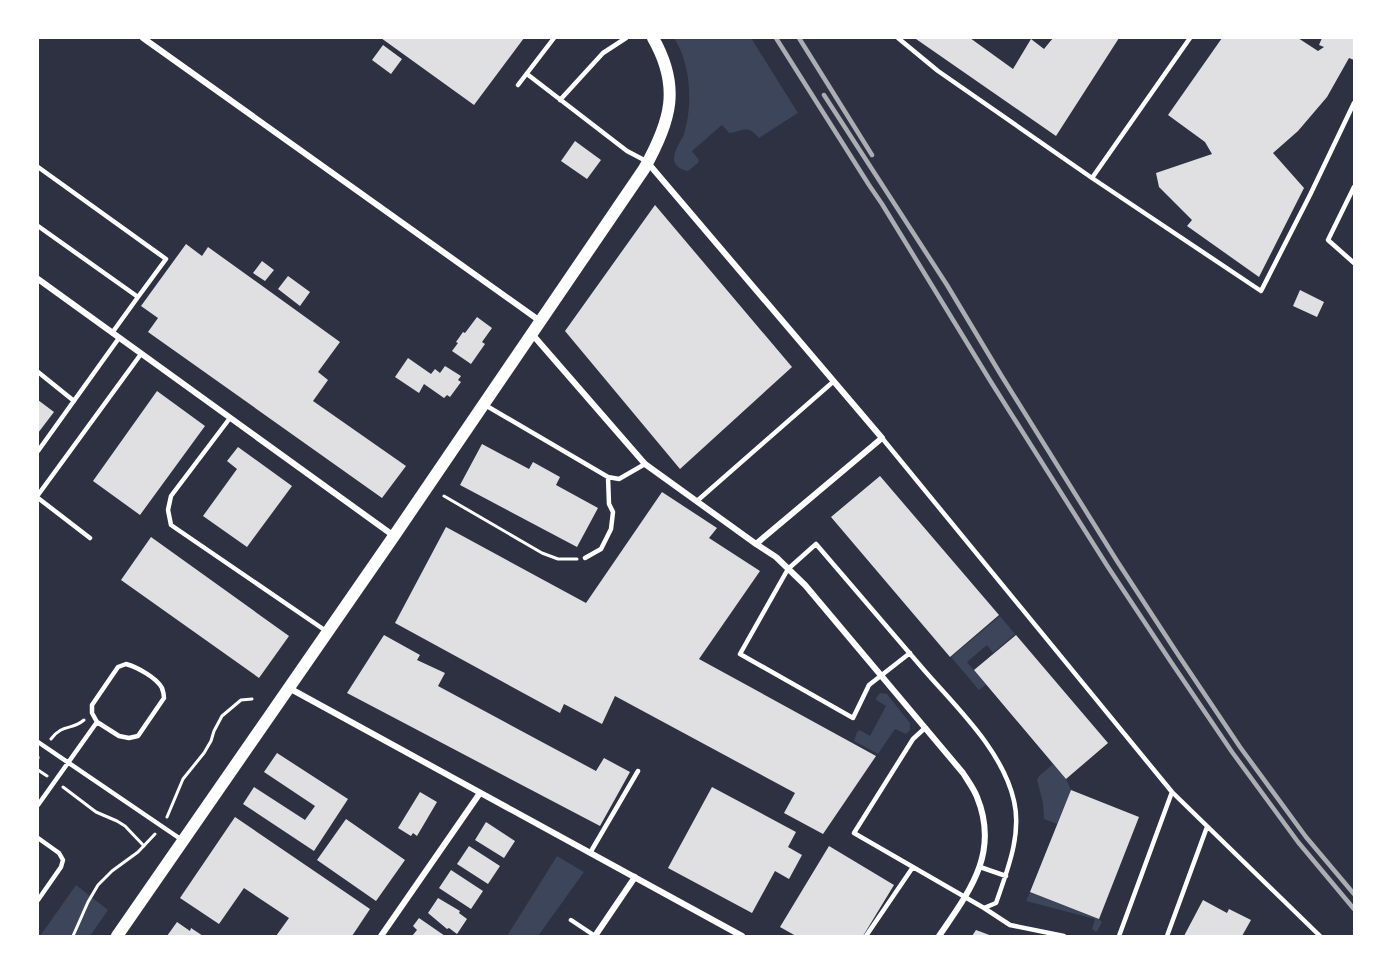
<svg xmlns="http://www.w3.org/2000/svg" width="1392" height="974" font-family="Cabin,sans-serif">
  <rect width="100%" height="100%" fill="#2d3142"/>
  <!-- green -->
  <path fill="#3c4559" d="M674,38H751L798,113L759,138C747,123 742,132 729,133L722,125L692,151L699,160L698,163L688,171C682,170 675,167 674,160C673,152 681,141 684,134C693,104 691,64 674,38Z
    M1000,616L1015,634L993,653L987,645L967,662L986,685L979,690L951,657Z
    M880,693L887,694L910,723V730L906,734L895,729L878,754L854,741L857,732L860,730L870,736L886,706L876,700V698Z
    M1053,764L1066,779L1071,790L1057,824L1044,819L1043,803L1037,780L1039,776Z
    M557,856L584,872L538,936H507Z
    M76,885L108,910L90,936H40Z
    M1030,892L1099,919L1102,922L1098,930L1096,932L1092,929L1095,919L1026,901Z"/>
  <!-- building -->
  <path fill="#e0e0e3" d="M381,38H524L474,105Z
    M917,38H970L1013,69L1031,39L1044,49L1053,38H1119L1056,136L916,39Z
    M1222,38H1298L1318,51L1324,47L1319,45L1322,38H1354V60L1349,58L1327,97L1298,131L1273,153L1304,188L1259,277L1187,226L1192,220L1159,187L1156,173L1212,154L1205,142L1168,115Z
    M383,45L402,59L391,74L372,60Z
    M575,141L601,160L587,179L561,161Z
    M655,205L792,367L680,469L565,331Z
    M186,244L202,256L208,247L340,342L318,372L328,380L313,401L406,466L382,498L148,332L158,318L141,306Z
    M262,261L274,270L265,281L253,273Z
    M288,276L310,292L300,306L278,289Z
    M1300,290L1324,302L1317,317L1293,306Z
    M477,317L492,328L482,342L485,344L471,364L452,351L458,343L456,342L463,332L465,333Z
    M408,358L431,374L435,369L440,373L445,366L461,376L458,380L461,382L450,397L447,395L444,398L424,384L419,393L395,377Z
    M157,391L205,426L140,515L93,481Z
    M38,400L54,412L38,433Z
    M482,444L529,469L533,462L560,477L556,485L598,508L577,547L460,485Z
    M238,447L292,486L247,547L203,516L237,469L227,461Z
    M880,476L999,615L950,657L831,517Z
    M662,492L717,528L709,538L760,571L699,659L876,756L823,834L784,813L795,793L615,696L602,724L564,704L560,713L395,623L446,527L586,603Z
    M151,537L289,636L259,678L121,580Z
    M384,635L420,655L417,660L445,673L438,686L596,771L604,758L630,772L600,826L347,693Z
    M1016,635L1108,743L1066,779L974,670Z
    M277,753L348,799L314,851L243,804L254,787L305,820L315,806L264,772Z
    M712,787L796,832L788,847L802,855L789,879L775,871L752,913L668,868Z
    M1071,790L1139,817L1099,919L1030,892Z
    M420,792L437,802L417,836L413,833L411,836L398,828Z
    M235,817L370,909L352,936H276L289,918L244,888L219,924L180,898Z
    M346,819L405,860L376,901L317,860Z
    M486,822L515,841L504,858L475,840Z
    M469,846L500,866L488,884L457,864Z
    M829,846L894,885L863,936H796L780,927Z
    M451,870L483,891L471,909L439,888Z
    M438,898L460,911L459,913L467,919L457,934L449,928L447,929L428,913Z
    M1203,900L1227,913L1229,909L1251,920L1242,936H1184Z
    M419,918L445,936H412L417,930L413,926Z
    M177,922L190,931L191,928L203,936H167Z
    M976,930L992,936H972Z"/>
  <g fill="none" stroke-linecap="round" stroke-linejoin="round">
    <!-- path -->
    <path stroke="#fff" stroke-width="3" d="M444,496L542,553L558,559H577
      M51,739C63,723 71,731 84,720
      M38,757V758
      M38,770L47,776
      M63,787L96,812L117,821L125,826L144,846
      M167,817L183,779L204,753L211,741L214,731L222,716L241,700L252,699
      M73,936L88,902L98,885L112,871L138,852L155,834"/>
    <!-- service -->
    <path stroke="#fff" stroke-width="4.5" d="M898,38L938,71L1092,178L1190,38
      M527,74L627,151L646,161
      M518,85L554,38
      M560,100L603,53L626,38
      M38,167L166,259L138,297
      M1092,178L1261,291L1310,195L1354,103
      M1354,187L1328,240L1354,263
      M38,226L138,297L112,333
      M38,372L74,401
      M485,405L608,477L619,479L645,464
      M230,418L171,496L168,510L171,525L326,631
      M882,438L1172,792L1119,936
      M38,451L119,338
      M38,495L141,354
      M38,498L90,538
      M697,501L834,381
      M585,558L601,549L611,529L613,512L609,504L608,477
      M910,653L869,685L853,718L740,654L788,569L816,544C852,586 888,628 924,670C957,708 1003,751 1014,801C1022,835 1007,871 996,903L984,908L854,833L913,739L925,728
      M126,664C137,667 157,678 162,688C163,691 164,695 164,698L138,736L129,738L119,736L97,722L92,713V705L118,667Z
      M38,742L182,840
      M1172,792L1320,936
      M38,805L97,722
      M38,838L59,853L63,860L61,867L38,900
      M590,853L638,771
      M980,867L1006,876
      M984,908L1010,925L1064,936
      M571,920L595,936
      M866,936L913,867
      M1167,936L1207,827"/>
    <!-- minor -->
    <path stroke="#fff" stroke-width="6" d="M143,38L540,321
      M648,163L882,438L756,544
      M38,279L394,536
      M532,334L645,464L756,544L776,557L805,585L963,773C968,781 974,789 977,797C1000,853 969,892 939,936
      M289,688L742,936
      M381,936L480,793
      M595,936L635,877"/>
    <!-- secondary -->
    <path stroke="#fff" stroke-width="12" d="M117,936L394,536L644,169C671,121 681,87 653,38"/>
    <!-- rail -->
    <path stroke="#abadb3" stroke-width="4.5" d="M776,38L869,185L882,204L991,382L1108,567L1171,662L1232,752L1298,842L1354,909
      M799,38L872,155
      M824,95L947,285L1001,375L1117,561L1179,656L1240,747L1306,837L1354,894"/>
  </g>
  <!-- border -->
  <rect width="1392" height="974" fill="none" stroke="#ffffff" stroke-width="78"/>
</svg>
